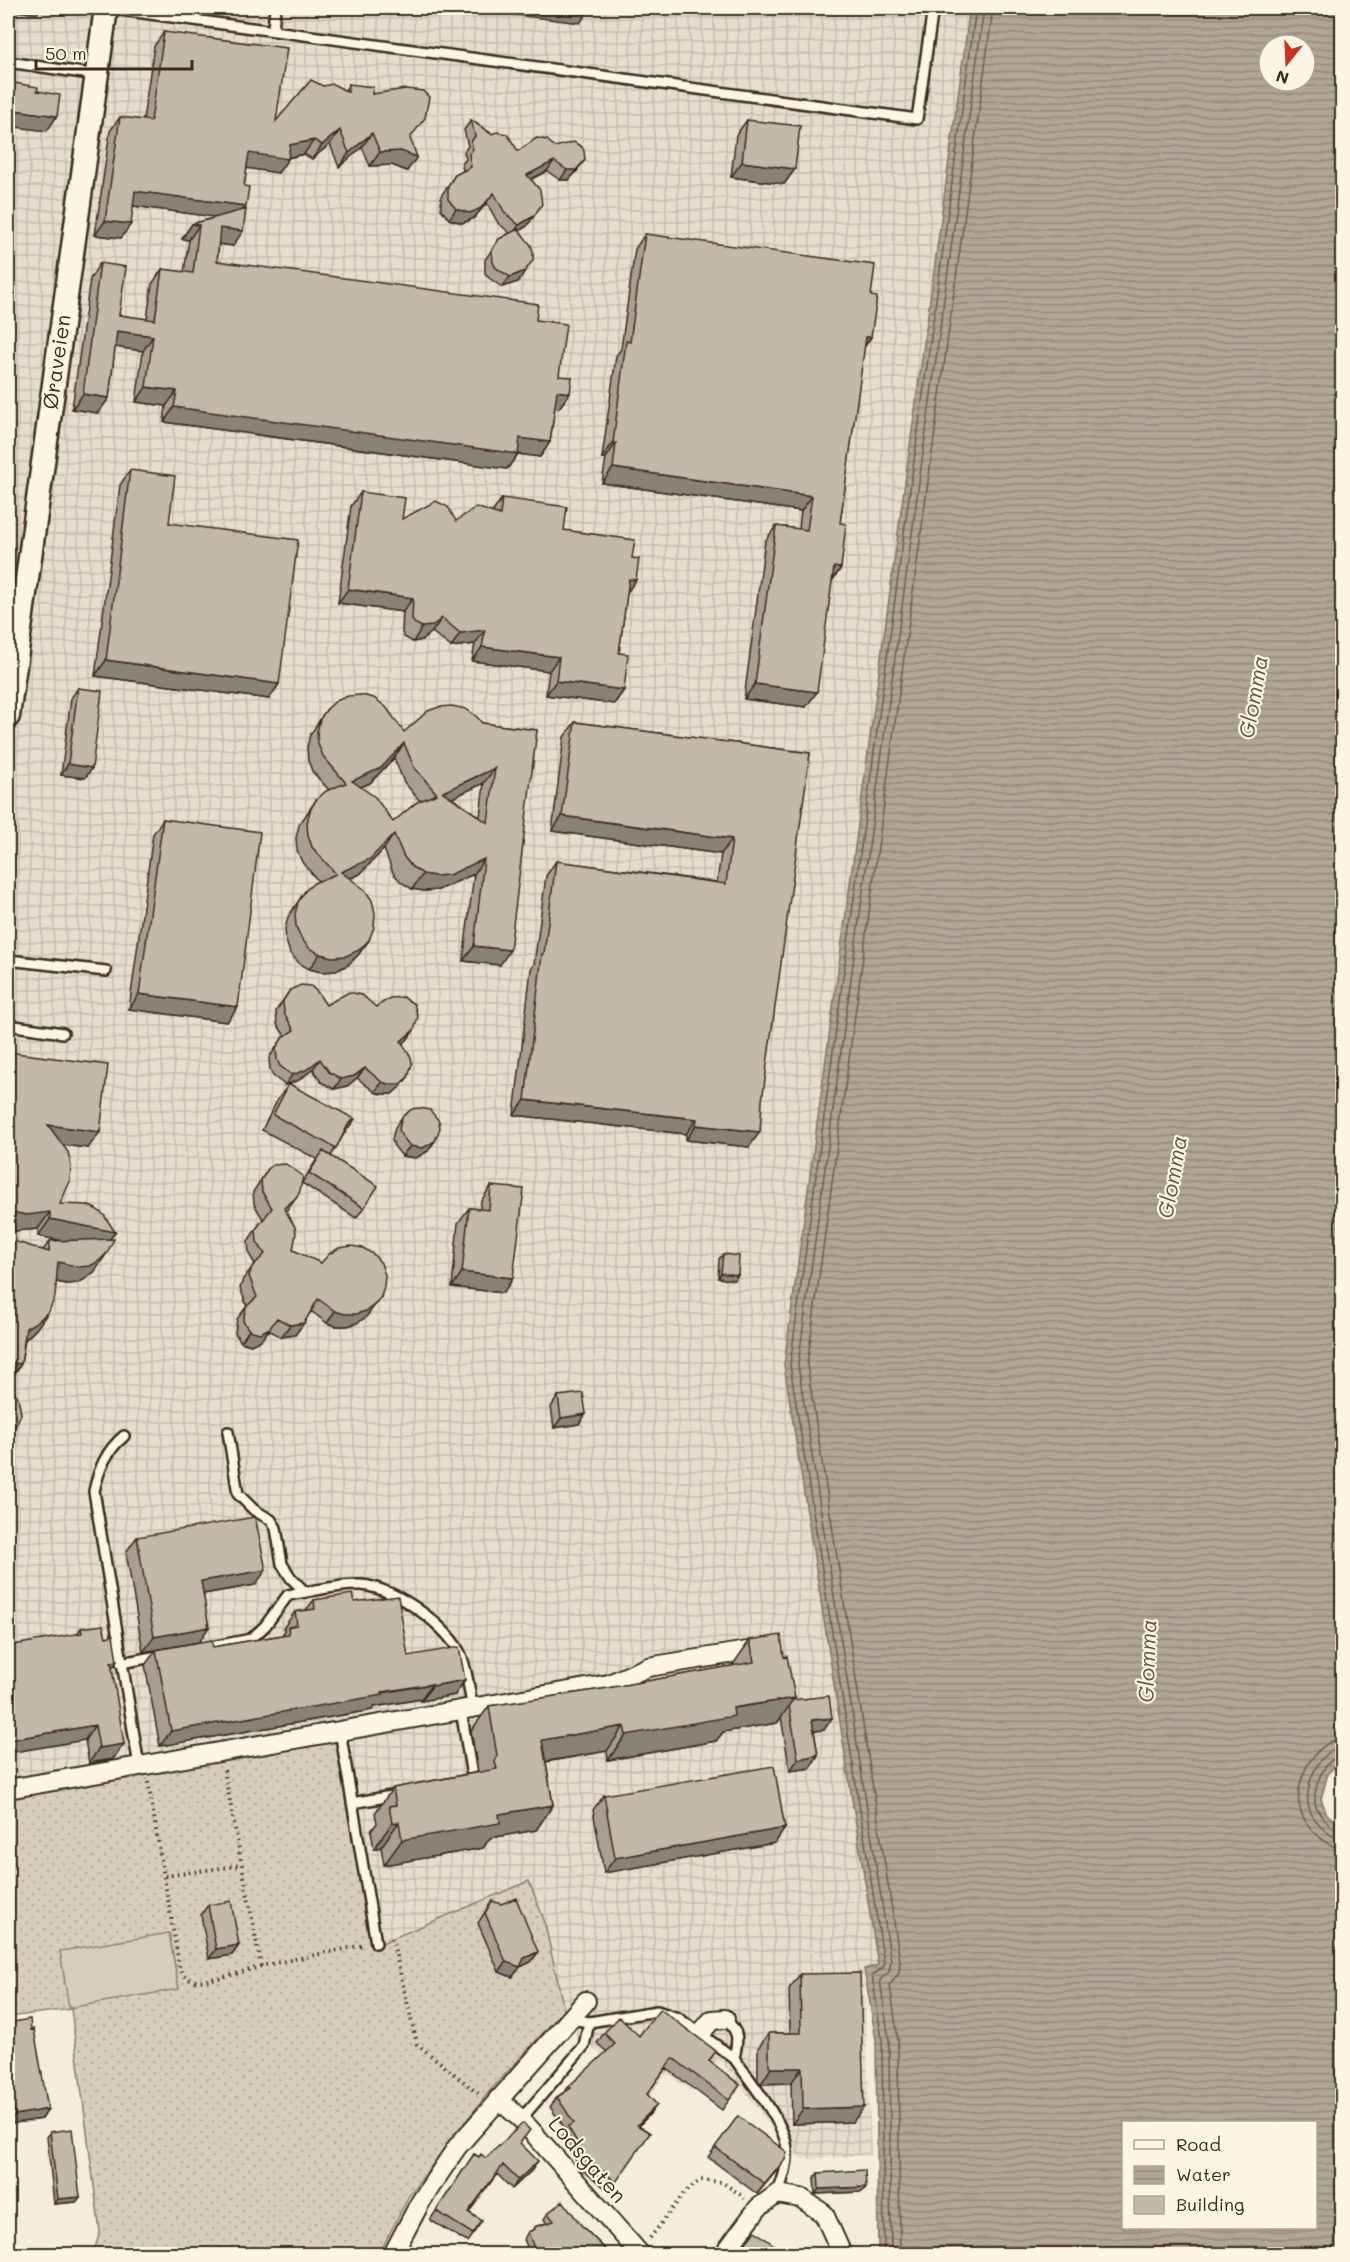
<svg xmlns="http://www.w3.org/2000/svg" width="1350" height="2262" font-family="Mali,sans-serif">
  <defs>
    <pattern id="industrial-grid" width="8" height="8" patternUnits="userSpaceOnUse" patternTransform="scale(1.5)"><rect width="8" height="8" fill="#e5ddce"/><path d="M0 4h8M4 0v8" fill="none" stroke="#c5beb0"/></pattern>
    <pattern id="grass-dots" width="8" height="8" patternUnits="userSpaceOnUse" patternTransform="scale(1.5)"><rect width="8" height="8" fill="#d6cdbd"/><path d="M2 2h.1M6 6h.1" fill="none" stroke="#b9b0a2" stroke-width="1.8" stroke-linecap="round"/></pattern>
    <pattern id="water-rules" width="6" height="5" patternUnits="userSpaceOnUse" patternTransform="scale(1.5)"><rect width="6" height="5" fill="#b0a596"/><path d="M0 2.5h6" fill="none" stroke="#90877a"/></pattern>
  </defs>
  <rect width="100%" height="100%" fill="#f4eddd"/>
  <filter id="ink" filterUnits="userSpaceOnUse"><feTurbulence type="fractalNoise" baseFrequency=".0167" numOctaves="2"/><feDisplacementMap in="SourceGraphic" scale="12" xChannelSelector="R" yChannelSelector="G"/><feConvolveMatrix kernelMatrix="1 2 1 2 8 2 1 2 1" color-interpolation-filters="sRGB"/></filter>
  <g filter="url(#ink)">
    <!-- industrial -->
    <path fill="url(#industrial-grid)" d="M8,8H970L784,1365L878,1965L864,1969L871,2155L803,2159L782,2144L757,2107L721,2061L690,2090L667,2073L649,2096L575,2034L564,2010L544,1920L529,1881L377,1946L8,1788Z"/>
    <!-- grass -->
    <path fill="url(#grass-dots)" stroke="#887c6e" stroke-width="1.5" d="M346,1730L377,1945L529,1881L544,1920L564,2010L488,2093L410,2194L379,2254H93L100,2232L71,2009L8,2017V1788Z"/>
    <!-- pitch -->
    <path fill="#d6cdbd" stroke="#887c6e" stroke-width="1.5" d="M169,1933L179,1989L69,2008L60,1951Z"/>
    <!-- water -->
    <path fill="url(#water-rules)" stroke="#817466" stroke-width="1.5" fill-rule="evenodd" d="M970,8H1342V1760L1328,1773L1321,1799L1327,1814L1342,1827V2254H878L876,2040L864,1969L878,1965L784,1365ZM1269,45H1305V81H1269ZM1124,2122H1316V2228H1124Z"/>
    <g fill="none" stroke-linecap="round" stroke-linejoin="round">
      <!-- shore -->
      <path stroke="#6a5b4e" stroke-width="1.5" d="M1342,1739C1316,1740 1295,1779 1299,1804C1301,1817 1308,1827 1318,1836C1326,1842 1332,1848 1342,1848
        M1342,1748C1318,1750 1303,1787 1309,1808C1312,1818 1319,1824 1326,1831C1331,1836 1335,1838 1342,1839
        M1342,1756C1324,1758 1311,1790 1316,1806C1318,1814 1324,1819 1330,1825C1335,1829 1337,1831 1342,1831
        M884,2254L882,2040L872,1975L882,1969L884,1963L790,1365L976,8
        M891,2254L889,2040L880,1980L889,1972L891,1962L798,1365L984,8
        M900,2254L898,2040L890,1985L899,1973L900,1961L807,1365L993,8"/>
      <defs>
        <path id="service" d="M106,8L917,119L933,8
          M273,29L275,8
          M8,62L97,75
          M8,960L106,971
          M8,1025L63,1033
          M228,1432L238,1494L254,1510L271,1520L276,1528L282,1564L291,1578L305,1592
          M124,1436C106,1451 99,1469 94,1491L139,1766
          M200,1649L251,1639L265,1626L288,1595C310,1592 339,1584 361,1585C394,1587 451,1627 462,1658C468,1674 469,1692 473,1708
          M121,1663L163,1655
          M461,1710L473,1782H470
          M340,1731L376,1943
          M352,1803L397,1795
          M571,2019L589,2022L657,2011L678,2018L734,2058
          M725,2019C740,2032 738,2040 734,2058C749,2079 781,2119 786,2143C790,2160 784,2178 777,2194
          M521,2119L584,2046L589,2022"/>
        <path id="minor" d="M8,1789L609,1684L648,1667L766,1648
          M702,2035L704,2029L712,2020L725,2019
          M498,2099L521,2119L640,2254
          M393,2254L421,2201L457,2147L586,2001
          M724,2254L758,2208L777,2194L801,2198L824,2214L842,2254"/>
        <path id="tertiary" d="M8,716L106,8"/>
      </defs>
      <!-- service casing -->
      <use href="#service" stroke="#3b2a1e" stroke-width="14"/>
      <!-- minor casing -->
      <use href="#minor" stroke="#3b2a1e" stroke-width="22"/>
      <!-- tertiary casing -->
      <use href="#tertiary" stroke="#3b2a1e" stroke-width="27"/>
      <!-- path -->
      <path stroke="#3b2a1e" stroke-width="4" stroke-dasharray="1.5 4.5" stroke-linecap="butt" d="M224,1770L261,1966L364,1945
        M148,1782L180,1971C184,1975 186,1978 191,1980C204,1984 247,1971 261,1966
        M165,1876L242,1865
        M392,1938L417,2044L480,2095
        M650,2238L685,2192L701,2180L722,2182L745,2198"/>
      <!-- service -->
      <use href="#service" stroke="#fcf5e5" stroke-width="9"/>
      <!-- minor -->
      <use href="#minor" stroke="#fcf5e5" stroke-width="18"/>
      <!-- tertiary -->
      <use href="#tertiary" stroke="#fcf5e5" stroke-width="22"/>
    </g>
    <!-- wall -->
    <path fill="#a89f92" stroke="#3b2a1e" stroke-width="1.5" fill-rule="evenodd" d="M640,8H655L650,14Z
      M164,32L276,121L323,86L345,90L349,84L372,94L410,138L407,171L392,165L370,166L362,147L339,167L330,144L312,159L304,154L288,158L278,173L247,168L244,186L246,206L243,210L233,246L219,244L217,261L536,320L559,376L570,393L559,408L555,407L550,442L540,457L518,454L507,469L164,422L166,406L136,402L143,351L115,347L109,398L98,413L72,409L90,279L100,263L119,315L147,319L152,284L162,269L184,272L189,240L182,239L192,224L217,217L133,206L121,238L95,235L110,131L120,117L143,120L154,46Z
      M471,120L518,151L537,138L578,170L569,180H560L547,171L531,179L527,226L519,231L518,282L502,287L489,278L485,273V260L499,239L510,233L498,223L487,203L474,218L468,221L462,223L449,219L441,209V196L455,175L463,171L462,164L466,159L464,152L468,146L464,130Z
      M747,120L795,169L784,184L731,177L736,135Z
      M645,234L871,296V337L864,347L840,523L841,568L832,581L806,707L744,699L765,541L776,526L799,529L801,511L602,483L606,458H602L616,356L621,349L635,249Z
      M130,470L169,523L279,684L269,699L95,676L120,485Z
      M361,492L402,519L456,521L492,513L502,498L564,530L627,592L619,653L624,690L614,704L546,695L549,671L472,661L475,644L451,647L432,632L422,640L413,642L404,637L402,633L403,612L338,603L351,506Z
      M78,688L92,768L85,778L61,775L71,698Z
      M327,709L404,732L482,723L537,730L500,965L463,961L474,874L438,890L424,891L412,889L401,882L393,873L384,849L360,874L349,879L369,940L358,955L348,965L336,971L322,972L309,969L299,963L290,953L286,941L285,929L288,917L305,891L318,881L302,862L297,850L296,838L299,825L306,815L316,800L329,790L312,771L308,760L307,747L310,735ZM394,758L404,782L420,801L393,822L361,787L370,783ZM484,783L480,817L452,798Z
      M575,722L810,753L749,1147L686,1140V1134L514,1115L531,969L534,965L546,876L556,861L717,882L721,854L552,831L564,737Z
      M163,819L238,1007L227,1022L129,1009L153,834Z
      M290,990L326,1005L376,1007L414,1030L407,1040L403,1043L408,1077L400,1087L392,1094H381L375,1092L357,1078L347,1086L334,1089L321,1082L313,1069L299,1080L285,1085L273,1076L270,1070L269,1058L283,1037L285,1036L277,1024L276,1011Z
      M8,1052L88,1148L62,1145L60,1204L115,1232L110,1239L95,1271L87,1278L78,1283L67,1284L56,1282L37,1328L25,1340L21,1364L9,1381H8V1243L43,1250L50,1241H62L38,1236V1229L14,1231L8,1230Z
      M289,1084L344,1134L331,1156L364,1208L356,1218L302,1183L317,1159L262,1130L278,1099Z
      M402,1117L428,1151L416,1158L402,1156L394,1146L392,1140L395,1127Z
      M268,1169L288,1209L286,1211L293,1250L381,1297L366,1317L357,1323L347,1326H336L327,1323L311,1311L295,1335L281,1337L269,1330L261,1340L251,1345L241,1342L235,1333L237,1319L247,1306L240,1288L243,1279L255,1264L249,1254L248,1241L263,1219L254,1204L253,1192Z
      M491,1186L513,1278L503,1293L452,1287L458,1223L469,1208L480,1209L481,1201Z
      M723,1254L738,1275L734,1280L718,1278L719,1259Z
      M558,1396L579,1424L554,1428L551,1407Z
      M137,1537L255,1585L204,1594L199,1642L143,1652L126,1552Z
      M314,1600L354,1602L408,1656L455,1695L421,1701V1699L374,1707L372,1710L160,1746L145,1665L156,1650L213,1647L282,1635L285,1631L284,1627L295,1612L306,1610Z
      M81,1628L112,1669L113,1759L89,1763L85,1740L77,1634Z
      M750,1640L784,1657L795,1698L793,1700L824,1730L814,1731L818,1755L810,1768L790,1771L781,1717L777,1723L723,1732L716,1741L608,1760L607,1751L546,1762L553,1805L536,1830L490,1838L483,1848L384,1865L381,1847L374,1849L371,1831L377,1823L375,1813L393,1788L478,1772L471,1731L489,1706L602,1689L732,1666Z
      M604,1795L785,1828L775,1843L604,1873L593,1810Z
      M492,1901L538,1952L531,1962L520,1967L512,1977L499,1972L478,1923Z
      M208,1905L239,1945L232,1955L209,1959L201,1915Z
      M800,1974L853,2122L792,2124L791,2083L761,2084L758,2080V2048L769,2033H790L789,1989Z
      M8,2023L31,2030L48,2109L42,2119L8,2124Z
      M604,2033L639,2036L709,2061L740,2085L722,2110L666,2068L647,2094L650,2114L639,2126L650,2133L609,2191L581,2169L561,2137L566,2130L550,2107L557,2097L564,2092L569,2086L607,2052L597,2043Z
      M738,2116L786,2158L757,2194L708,2157Z
      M50,2132L80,2197L76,2202L54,2204L47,2137Z
      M520,2143L532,2170L512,2189L497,2174L469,2212L482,2221L467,2242L430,2220L474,2154L479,2157L486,2158Z
      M818,2173L862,2192L815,2194L814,2178Z
      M548,2213L581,2225L610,2254H530L524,2239L528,2232L532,2231L534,2227L546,2223L544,2219Z"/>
    <!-- shaded-wall -->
    <path fill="#888277" stroke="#3b2a1e" stroke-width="1.5" d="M8,8H41L37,14L8,10Z
      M461,8H591L580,23Z
      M8,109L57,116L47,131L8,126Z
      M340,130L330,144L312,159L322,145Z
      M372,133L362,147L339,167L349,153Z
      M314,140L304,154L286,158L288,159L278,173L239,167L249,153Z
      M402,151L417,157L407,171L392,165L370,166L380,152Z
      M585,160L569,180H560L567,170Z
      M554,161L547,171L520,185L527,175Z
      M742,162L795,169L784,184L731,177Z
      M135,191L246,206L236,220L126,205Z
      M494,193L474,218L468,221L462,223L449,219L456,209Z
      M534,216L527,226L512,235L519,225Z
      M105,221L131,224L121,238L95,235Z
      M192,224L199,225L189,240L182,239Z
      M220,228L243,231L233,246L210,243Z
      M525,271L518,282L502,287L510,277Z
      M117,331L153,336L143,351L107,346Z
      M866,337H871L861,352Z
      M146,387L177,391L166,406L136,402Z
      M557,391L570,393L559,408L547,406Z
      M83,394L109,398L98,413L72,409Z
      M174,407L520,438L550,442L540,457L518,454L507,469L164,422Z
      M613,443H616L606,458H602Z
      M613,468L812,496L801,511L602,483Z
      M834,567L841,568L830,583Z
      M629,579L636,580L626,594Z
      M348,589L413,598L403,612L338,603Z
      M442,618L432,632L422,640L413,642L422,627Z
      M485,630L475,644L451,647L460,633Z
      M482,647L559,657L549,671L472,661Z
      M106,660L279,684L269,699L95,676Z
      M556,681L624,690L614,704L546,695Z
      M755,684L817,692L806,707L744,699Z
      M404,743L394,758L370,783L341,796L352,781Z
      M68,764L92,768L85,778L61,775Z
      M495,768L484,783L433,807L443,792Z
      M562,816L732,839L721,854L552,831Z
      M394,834L384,849L360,874L330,887L341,872Z
      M484,859L474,874L438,890L424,891L412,889L423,874Z
      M369,940L358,955L348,965L336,971L322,972L309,969L320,954Z
      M474,946L510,950L500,965L463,961Z
      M139,994L238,1007L227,1022L129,1009Z
      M414,1030L407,1040L394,1051L401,1041Z
      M320,1059L313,1069L299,1080L285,1085L292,1075Z
      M365,1068L357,1078L347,1086L334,1089L341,1079Z
      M408,1077L400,1087L392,1094H381L375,1092L382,1082Z
      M525,1100L697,1119L686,1134L514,1115Z
      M355,1119L344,1134L338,1138L349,1123Z
      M48,1125L100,1132L88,1148L37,1142Z
      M696,1125L760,1132L749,1147L686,1140Z
      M435,1141L428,1151L416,1158L402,1156L410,1146Z
      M297,1197L288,1209L276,1220L284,1208Z
      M12,1212H50L38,1229L14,1231L8,1230V1218Z
      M50,1219L115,1232L103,1249L38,1236Z
      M107,1253L95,1271L87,1278L78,1283L67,1284L46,1280L58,1262Z
      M462,1272L513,1278L503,1293L452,1287Z
      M721,1273L738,1275L734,1280L718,1278Z
      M381,1297L366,1317L357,1323L347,1326H336L327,1323L335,1311Z
      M49,1311L37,1328L26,1339L14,1345L26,1328Z
      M304,1323L295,1335L281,1337L290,1325Z
      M270,1328L261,1340L251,1345L241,1342L249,1330Z
      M8,1362L21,1364L9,1381H8Z
      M586,1414L579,1424L554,1428L561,1418Z
      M266,1570L255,1585L191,1596L201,1581Z
      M209,1627L199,1642L143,1652L154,1637Z
      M117,1661L107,1676L111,1662Z
      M465,1680L455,1695L421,1701L432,1686Z
      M432,1684L421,1699L374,1707L372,1710L160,1746L171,1731Z
      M795,1698L777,1723L723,1732L716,1741L608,1760L626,1735L733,1708Z
      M832,1718L824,1730L804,1732L812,1720Z
      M95,1725L85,1740L8,1753V1740Z
      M624,1726L607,1751L525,1765L542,1740Z
      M124,1744L113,1759L89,1763L99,1748Z
      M818,1755L810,1768L790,1771L798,1759Z
      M553,1805L536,1830L490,1838L483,1848L384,1865L402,1840L499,1814Z
      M399,1822L381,1847L374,1849L392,1823Z
      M785,1828L775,1843L604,1873L615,1858Z
      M239,1945L232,1955L209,1959L216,1949Z
      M538,1952L531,1962L520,1967L512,1977L499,1972L506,1962L524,1958Z
      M771,2068H802L791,2083L761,2084Z
      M657,2105L650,2114L630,2134L637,2125Z
      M864,2107L853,2122L792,2124L803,2109Z
      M48,2109L42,2119L8,2124L15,2115Z
      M786,2158L779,2168L757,2194L765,2184Z
      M538,2161L532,2170L512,2189L518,2180Z
      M866,2187L862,2192L815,2194L819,2189Z
      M80,2197L76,2202L54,2204L58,2199Z"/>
    <!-- building -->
    <path fill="#c3b9aa" stroke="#3b2a1e" stroke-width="1.5" fill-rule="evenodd" d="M164,32L287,48L276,121L311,80L323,86L333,84L348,92L349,84L373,87L372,94L406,89L423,91L429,97L425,118L410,138L417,157L401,151L380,152L372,133L349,153L340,130L322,145L314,140L290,145L288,159L249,153L244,186L249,187L246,206L135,191L131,224L105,221L120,117L151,121Z
      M8,82L38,87L37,91L60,95L57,116L8,109Z
      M471,120L491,134L497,132L507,134L518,151L537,138L547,140L555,147L574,142L582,147L584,151L585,160L576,170H567L554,161L527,175L540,190L542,204L534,216L519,225L505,213L494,193L481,208L475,211L469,213L456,209L448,199V186L455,175L471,167L469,154L473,149L471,142L475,136Z
      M747,120L800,126L795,169L742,162Z
      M246,209L243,231L220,228L217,261L538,304L536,320L566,324L559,376L572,377L570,393L557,391L550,442L520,438L518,454L174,407L177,391L146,387L153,336L117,331L109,398L83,394L100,263L126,267L119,315L155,320L162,269L193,273L199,225L192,224Z
      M518,229L531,245L533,252V260L525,271L510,277L496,268L493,263L492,250L499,239Z
      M645,234L875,265L871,296L877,297L871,337H866L840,523L846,524L841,568L834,567L817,692L755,684L776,526L807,530L812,496L613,468L616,443H613L626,341L630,342Z
      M130,470L175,476L169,523L298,540L279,684L106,660Z
      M361,492L405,498L402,519L436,501L448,507L456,521L476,507L500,515L502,498L567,507L564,530L635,540L632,558L639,559L636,580L629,579L619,653L628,654L624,690L556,681L559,657L482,647L485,630L460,633L442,618L432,626L422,627L414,623L412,619L413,598L348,589Z
      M78,688L102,691L92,768L68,764Z
      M361,695L374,698L386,707L404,732L428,711L439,707L452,706L466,709L477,717L482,723L537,730L510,950L474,946L484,859L449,875L435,876L423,874L412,867L404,857L394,834L370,859L341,872L364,889L372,900L375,913L374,927L369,940L359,950L346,956L332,957L320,954L309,948L301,938L296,926L295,914L298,902L305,891L314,883L336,874L312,847L308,835L307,823L310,810L316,800L326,791L346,783L323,756L318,744L317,732L320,719L327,709L336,701L348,696ZM404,743L414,767L437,794L417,802L393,822L375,797L352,781L381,768ZM495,768L488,823L443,792Z
      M575,722L810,753L762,1101L760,1132L696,1125L697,1119L525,1100L542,954H544L556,861L726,884L732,839L562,816Z
      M163,819L260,832L238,1007L139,994Z
      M301,985L311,986L318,993L326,1005L349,992L362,995L376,1007L390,998L403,997L414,1004L418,1017L414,1030L401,1041L411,1057L412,1064L408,1077L400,1084H388L382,1082L365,1068L354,1076L341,1079L329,1072L320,1059L306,1070L292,1075L280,1066L277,1060L276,1048L283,1037L294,1030L284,1013L283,1001L290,990Z
      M8,1052L108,1065L100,1132L48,1125L68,1152L71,1166L70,1181L60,1204L87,1205L96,1209L104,1215L115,1232L50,1219V1212L26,1215L12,1212L8,1210Z
      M289,1084L355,1119L349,1123L336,1148L273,1115Z
      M418,1108L430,1110L439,1121L440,1128L435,1141L423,1148L410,1146L401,1135L399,1129L402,1117L412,1109Z
      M323,1151L378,1186L364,1208L309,1173Z
      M286,1164L303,1176L300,1191L297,1197L284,1208L295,1227L296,1233L293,1250L321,1263L329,1254L339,1248L351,1246L363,1248L373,1254L381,1263L385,1275L384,1287L381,1297L374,1305L366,1311L356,1314H345L335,1311L318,1299L304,1323L290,1325L277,1318L270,1328L260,1333L249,1330L243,1321L246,1307L257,1297L249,1276L252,1267L265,1254L257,1242L256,1229L272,1208L262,1192L261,1180L268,1169L273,1165Z
      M491,1186L524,1189L513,1278L462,1272L469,1208L489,1210Z
      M114,1239L107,1253L99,1261L90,1266L79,1267L58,1262L55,1297L49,1311L38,1321L26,1328L21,1364L8,1362V1243L17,1242L49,1252L50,1241Z
      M723,1254L739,1256L738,1275L721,1273Z
      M8,1383L18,1397L21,1414L14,1429L8,1434Z
      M583,1393L586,1414L561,1418L558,1396Z
      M8,1456L10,1460L13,1468L10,1485L8,1489Z
      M255,1517L266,1570L201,1581L209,1627L154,1637L137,1537Z
      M352,1594L354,1602L398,1596L408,1656L459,1647L465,1680L432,1686V1684L382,1692L383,1695L171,1731L156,1650L211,1640L213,1647L289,1634L288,1627L297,1625L295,1612L315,1609L314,1600Z
      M103,1625L106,1637L113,1635L117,1661L111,1662L124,1744L99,1748L95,1725L8,1740V1646L82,1633L81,1628Z
      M781,1635L784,1657L787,1656L795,1698L733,1708L734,1716L626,1735L624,1726L542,1740L553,1805L499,1814L500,1823L402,1840L399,1822L392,1823L389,1806L396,1805L393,1788L497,1769L495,1762L497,1756L489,1706L602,1689L754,1662L750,1640Z
      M829,1696L832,1718L812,1720L818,1755L798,1759L789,1705L793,1700Z
      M774,1766L785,1828L615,1858L604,1795Z
      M516,1898L538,1952L524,1958L520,1967L506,1962L485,1913L492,1901L501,1904Z
      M231,1901L239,1945L216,1949L208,1905Z
      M860,1973L864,2107L803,2109L802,2068H771L769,2065V2033H801L800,1974Z
      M660,2009L716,2051L709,2061L740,2085L729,2100L673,2058L647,2094L657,2105L637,2125L650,2133L616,2182L588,2160L568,2127L574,2123L557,2097L571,2088L569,2086L615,2044L604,2033L619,2017L639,2036Z
      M30,2019L31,2030L34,2029L48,2109L15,2115L8,2072V2034L10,2033L8,2023Z
      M738,2116L787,2152L786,2158L765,2184L715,2147Z
      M523,2123L530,2130L520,2143L538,2161L518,2180L503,2165L468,2212L482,2221L473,2234L436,2211L474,2154L479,2157L481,2154L486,2158Z
      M72,2129L80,2197L58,2199L50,2132Z
      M865,2170L866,2187L819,2189L818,2173Z
      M563,2201L581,2225L610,2254H565L563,2253L555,2254H536L528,2232L535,2229L534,2227L554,2221L548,2213Z
      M755,2231L775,2246L769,2254H737Z"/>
  </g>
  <g text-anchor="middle" stroke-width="4.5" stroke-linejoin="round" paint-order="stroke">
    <!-- street labels -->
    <g font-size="21" fill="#3b2a1e" stroke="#fcf5e5">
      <text transform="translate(57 362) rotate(-82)" y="7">Øraveien</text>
      <text transform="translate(587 2160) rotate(49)" y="7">Lodsgaten</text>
    </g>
    <!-- water labels -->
    <g font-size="22" font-style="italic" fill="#645548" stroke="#fcf5e5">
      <text transform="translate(1253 697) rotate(-80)" y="8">Glomma</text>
      <text transform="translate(1172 1177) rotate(-80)" y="8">Glomma</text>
      <text transform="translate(1147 1661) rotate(-88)" y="8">Glomma</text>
    </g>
  </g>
  <!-- margin -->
  <rect width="1350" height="2262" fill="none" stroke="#fcf5e5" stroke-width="30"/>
  <rect x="15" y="15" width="1320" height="2232" fill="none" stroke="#3b2a1e" stroke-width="2" filter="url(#ink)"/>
  <!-- legend -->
  <rect x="1122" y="2121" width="195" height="108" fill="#fcf5e5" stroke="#afa495" stroke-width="1.5"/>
  <rect x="1134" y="2140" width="30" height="9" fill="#fcf5e5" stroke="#afa495" stroke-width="1.5"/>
  <text x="1176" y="2151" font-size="18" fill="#3b2a1e">Road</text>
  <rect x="1134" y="2166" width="30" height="18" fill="url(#water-rules)" stroke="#afa495" stroke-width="1.5"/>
  <text x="1176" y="2181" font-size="18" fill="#3b2a1e">Water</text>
  <rect x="1134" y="2196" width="30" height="18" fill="#c3b9aa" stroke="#afa495" stroke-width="1.5"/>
  <text x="1176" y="2211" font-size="18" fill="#3b2a1e">Building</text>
  <!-- north arrow -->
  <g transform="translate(1287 63) rotate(198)"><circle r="28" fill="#fcf5e5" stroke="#afa495" stroke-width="1.5"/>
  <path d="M0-4.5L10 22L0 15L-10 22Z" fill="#c8321e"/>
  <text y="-9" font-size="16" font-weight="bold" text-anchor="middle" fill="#3b2a1e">N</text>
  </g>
  <!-- scale -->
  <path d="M36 60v9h156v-9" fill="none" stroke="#3b2a1e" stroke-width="3"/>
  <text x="45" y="60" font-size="18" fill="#3b2a1e" stroke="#fcf5e5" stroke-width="4.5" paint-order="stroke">50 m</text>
</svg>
